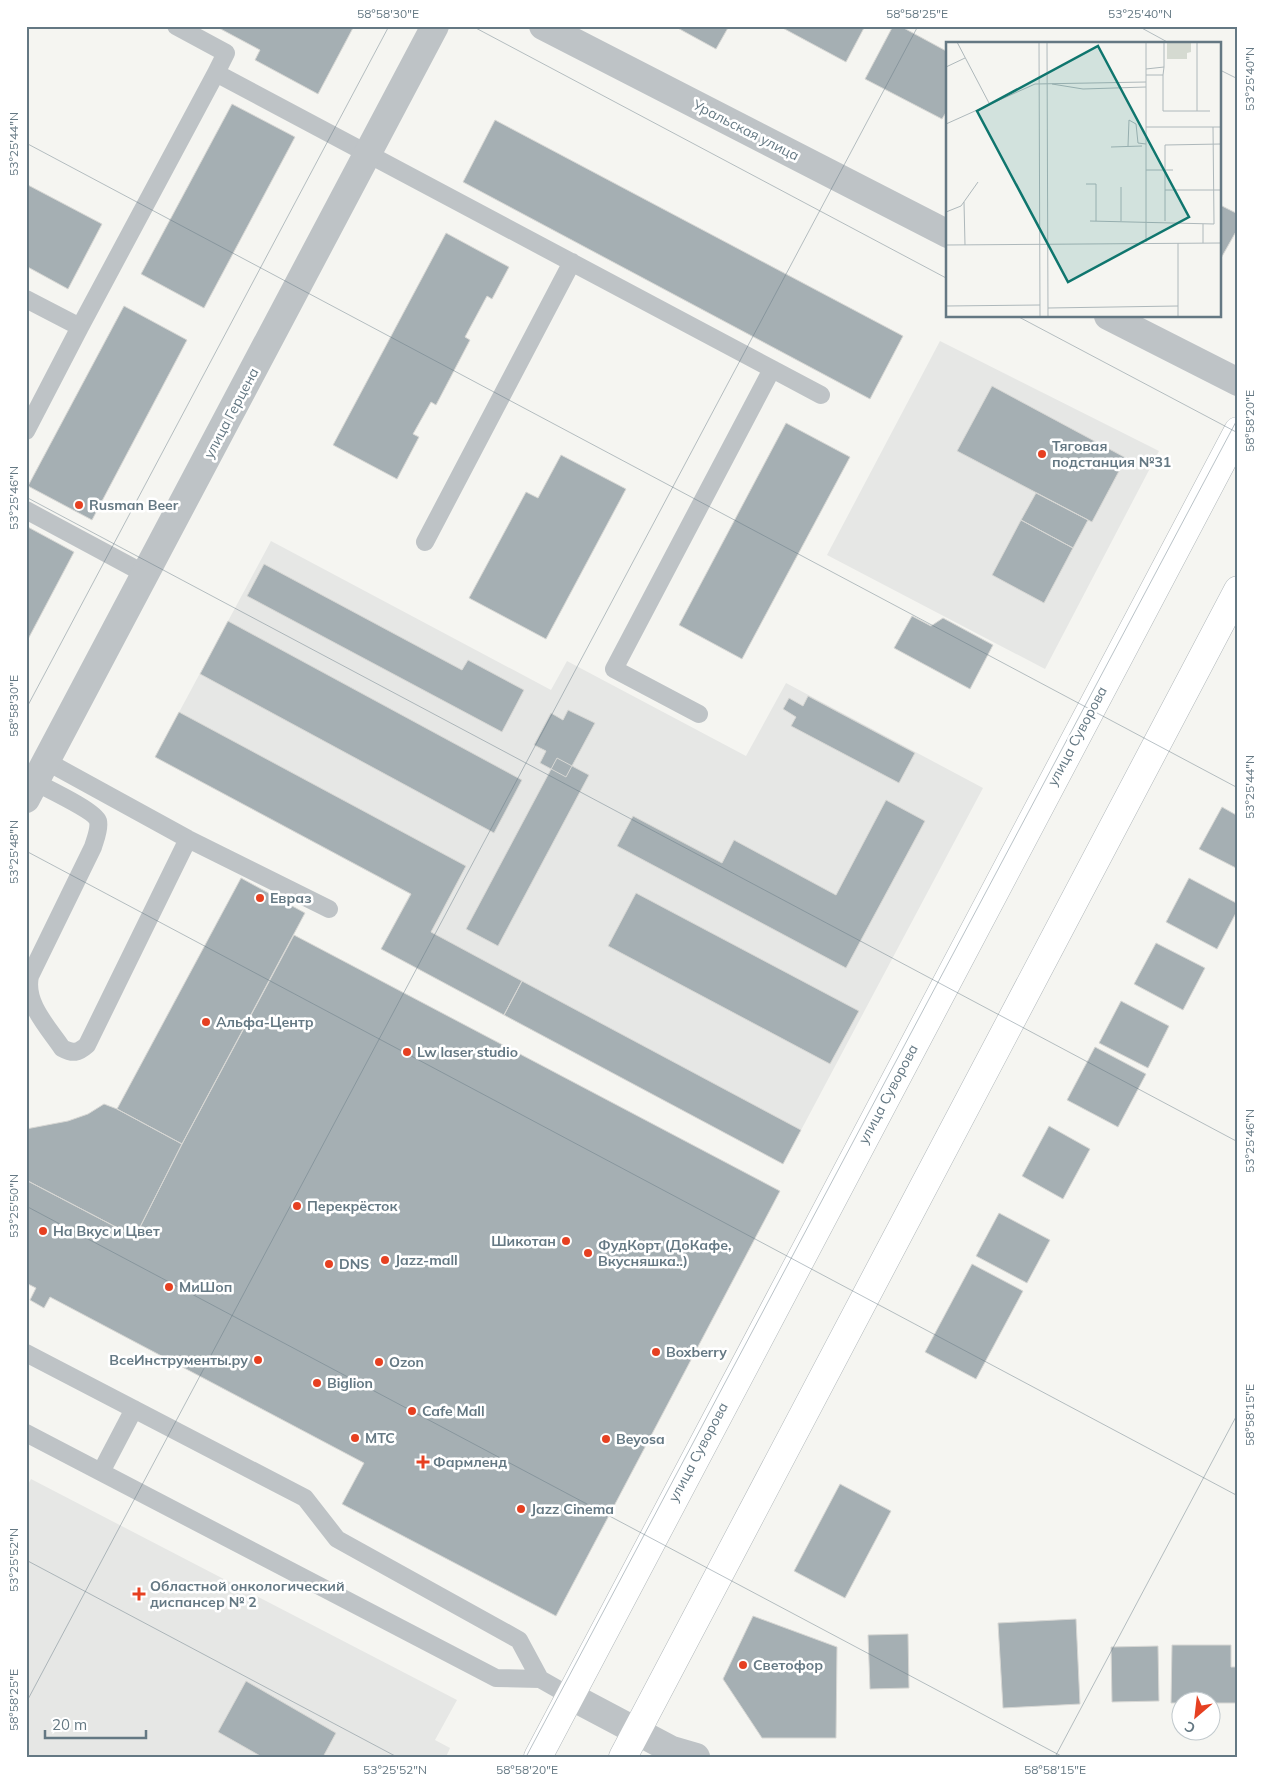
<svg xmlns="http://www.w3.org/2000/svg" width="1264" height="1783" font-family="Mulish,sans-serif">
  <rect width="100%" height="100%" fill="#f5f5f1"/>
  <!-- built -->
  <path fill="#e6e7e5" d="M940,341L1159,451L1045,669L827,555Z
    M271,541L551,690L567,661L746,756L786,683L983,788L783,1164L381,949L410,894L155,757Z
    M31,1479L457,1700L435,1740L450,1748L446,1757H26V1488Z"/>
  <!-- building -->
  <path fill="#a5afb3" stroke="#d7d7d4" d="M215,26H354L318,94L255,60L260,50Z
    M674,26H729L716,49Z
    M779,26H865L846,62Z
    M893,26H900L948,52V109L942,119L865,79Z
    M232,104L295,137L204,308L141,274Z
    M495,120L903,336L870,399L463,182Z
    M26,184L102,224L68,289L26,266Z
    M1220,205L1238,214V228L1220,260Z
    M446,233L509,267L492,299L487,296L465,337L470,340L436,405L431,402L413,434L419,437L397,479L333,445Z
    M124,306L187,340L92,520L28,486Z
    M992,386L1126,458L1092,522L957,451Z
    M786,423L850,457L742,659L679,625Z
    M561,455L626,489L546,639L469,598L526,492L538,498Z
    M1036,493L1088,520L1073,548L1021,520Z
    M1021,520L1073,548L1044,603L992,575Z
    M26,526L74,552L26,643Z
    M264,564L462,670L468,660L524,690L502,732L247,596Z
    M912,616L931,626L943,618L993,645L970,689L894,648Z
    M228,621L522,780L494,833L200,674Z
    M808,696L915,753L899,783L791,726L796,717L783,709L789,698L803,706Z
    M568,710L595,723L566,777L540,763L546,751L534,745L551,713L563,720Z
    M179,712L466,866L431,932L522,981L504,1015L381,949L411,894L155,757Z
    M557,758L589,775L498,946L466,929Z
    M886,800L925,821L846,968L617,846L633,816L722,863L734,840L836,895Z
    M1222,807L1238,816V869L1199,849Z
    M241,878L305,913L182,1144L117,1109Z
    M1189,878L1238,904V909L1217,949L1166,922Z
    M636,893L859,1011L830,1064L608,946Z
    M294,935L780,1191L556,1616L342,1504L364,1463L50,1297L44,1308L30,1300L36,1288L26,1283V1180L135,1237L182,1144Z
    M1156,943L1205,968L1183,1010L1134,984Z
    M522,981L801,1130L783,1164L504,1015Z
    M1121,1001L1169,1026L1148,1068L1099,1043Z
    M1095,1047L1146,1074L1118,1127L1067,1100Z
    M104,1104L117,1109L182,1144L135,1237L26,1180V1129L68,1121L88,1114Z
    M1049,1126L1090,1149L1063,1199L1022,1176Z
    M999,1213L1050,1240L1027,1283L976,1256Z
    M972,1264L1023,1291L976,1379L925,1352Z
    M840,1484L891,1511L845,1598L794,1571Z
    M753,1616L837,1647L836,1738H762L723,1679Z
    M1076,1619L1080,1704L1003,1708L998,1623Z
    M908,1634L909,1688L870,1689L868,1635Z
    M1172,1645H1231V1667H1238V1703H1212V1700H1182V1703H1171Z
    M1158,1646L1159,1701L1112,1702L1111,1647Z
    M246,1681L336,1733L323,1757H262L218,1732Z"/>
  <g fill="none" stroke-linecap="round" stroke-linejoin="round">
    <defs>
      <path id="secondary" d="M538,1757L1238,431
        M623,1757L1238,590"/>
    </defs>
    <!-- secondary casing -->
    <use href="#secondary" stroke="#b0b7ba" stroke-width="29"/>
    <!-- service -->
    <path stroke="#bec3c6" stroke-width="18" d="M176,26L226,53L216,73L821,395
      M26,299L80,327
      M26,431L80,327L216,73
      M26,510L145,574
      M425,542L572,262
      M699,714L614,669L772,369
      M46,761L188,839L329,909
      M35,782C46,788 95,811 98,821C100,829 95,840 93,847L30,976C24,1003 48,1027 62,1048C73,1054 78,1053 87,1045L188,839
      M26,1353L305,1498L337,1539L519,1640L540,1679
      M26,1433L496,1678L540,1679L570,1696
      M101,1472L134,1409"/>
    <!-- minor -->
    <path stroke="#bec3c6" stroke-width="28" d="M26,799L435,26
      M570,1696L672,1750L696,1757"/>
    <!-- tertiary -->
    <path stroke="#bec3c6" stroke-width="28" d="M543,26L948,234
      M1108,316L1238,382"/>
    <!-- secondary -->
    <use href="#secondary" stroke="#fff" stroke-width="28"/>
  </g>
  <!-- ticks -->
  <path fill="none" stroke="#647883" stroke-width="1" stroke-opacity="0.45" d="M472,26L948,279M1138,26L1171,44M1220,70L1238,79M26,143L1238,788M1017,316L1238,433M26,497L1238,1142M26,709L389,26M26,851L1238,1496M26,1206L1063,1757M26,1560L397,1757M26,1703L918,26M526,1757L1238,418M1055,1757L1238,1413"/>
  <!-- markers -->
  <g fill="#e64021" stroke="#fff" stroke-width="2">
    <circle cx="1042" cy="454" r="5"/>
    <circle cx="79" cy="505" r="5"/>
    <circle cx="260" cy="898" r="5"/>
    <circle cx="206" cy="1022" r="5"/>
    <circle cx="407" cy="1052" r="5"/>
    <circle cx="297" cy="1206" r="5"/>
    <circle cx="43" cy="1231" r="5"/>
    <circle cx="566" cy="1241" r="5"/>
    <circle cx="588" cy="1253" r="5"/>
    <circle cx="385" cy="1260" r="5"/>
    <circle cx="329" cy="1264" r="5"/>
    <circle cx="169" cy="1287" r="5"/>
    <circle cx="656" cy="1352" r="5"/>
    <circle cx="258" cy="1360" r="5"/>
    <circle cx="379" cy="1362" r="5"/>
    <circle cx="317" cy="1383" r="5"/>
    <circle cx="412" cy="1411" r="5"/>
    <circle cx="355" cy="1438" r="5"/>
    <circle cx="606" cy="1439" r="5"/>
    <path d="M420.5 1454.5h5v5h5v5h-5v5h-5v-5h-5v-5h5z"/>
    <circle cx="521" cy="1509" r="5"/>
    <path d="M136.5 1586.5h5v5h5v5h-5v5h-5v-5h-5v-5h5z"/>
    <circle cx="743" cy="1665" r="5"/>
  </g>
  <g text-anchor="middle" stroke-width="5" stroke-linejoin="round" paint-order="stroke">
    <!-- street labels -->
    <g font-size="14" fill="#647883" stroke="#fff">
      <text transform="translate(746 130) rotate(27)" y="5">Уральская улица</text>
      <text transform="translate(231 413) rotate(-62)" y="5">улица Герцена</text>
      <text transform="translate(1077 736) rotate(-62)" y="5">улица Суворова</text>
      <text transform="translate(888 1094) rotate(-62)" y="5">улица Суворова</text>
      <text transform="translate(698 1452) rotate(-62)" y="5">улица Суворова</text>
    </g>
    <!-- poi labels -->
    <g font-size="14" font-weight="bold" fill="#647883" stroke="#fff" text-anchor="start">
      <text x="1052" y="451">Тяговая<tspan x="1052" dy="16">подстанция №31</tspan></text>
      <text x="89" y="510">Rusman Beer</text>
      <text x="270" y="903">Евраз</text>
      <text x="216" y="1027">Альфа-Центр</text>
      <text x="417" y="1057">Lw laser studio</text>
      <text x="307" y="1211">Перекрёсток</text>
      <text x="53" y="1236">На Вкус и Цвет</text>
      <text x="556" y="1246" text-anchor="end">Шикотан</text>
      <text x="598" y="1250">ФудКорт (ДоКафе,<tspan x="598" dy="16">Вкусняшка..)</tspan></text>
      <text x="395" y="1265">Jazz-mall</text>
      <text x="339" y="1269">DNS</text>
      <text x="179" y="1292">МиШоп</text>
      <text x="666" y="1357">Boxberry</text>
      <text x="248" y="1365" text-anchor="end">ВсеИнструменты.ру</text>
      <text x="389" y="1367">Ozon</text>
      <text x="327" y="1388">Biglion</text>
      <text x="422" y="1416">Cafe Mall</text>
      <text x="365" y="1443">МТС</text>
      <text x="616" y="1444">Beyosa</text>
      <text x="433" y="1467">Фармленд</text>
      <text x="531" y="1514">Jazz Cinema</text>
      <text x="150" y="1591">Областной онкологический<tspan x="150" dy="16">диспансер № 2</tspan></text>
      <text x="753" y="1670">Светофор</text>
    </g>
  </g>
  <!-- overview -->
  <g transform="translate(946 42)">
    <rect width="275" height="275" fill="#f5f5f1"/>
    <path d="M221,0H245V10L241,11V17H221Z" fill="#d5dad1"/>
    <path fill="none" stroke="#aeb8bb" stroke-width="1" d="M11,0L43,61M93,0L94,275M101,0L102,275M218,0V25M251,0V69M0,25L19,16M200,27L218,25L217,33M200,33H217V69H264M106,42L137,47L200,45M0,82L89,42L200,40M200,85H275M182,104L183,78L190,82L192,101L200,102M165,105L196,104M200,128H219V179M227,128H219V103L275,102M140,142H150V179M175,145V179M219,148H275M18,160L19,203M0,170L15,164L32,140M144,179L268,182L267,85M257,182V201M200,200V0M232,201V275M0,203L275,201M0,264L94,263M102,266L232,264"/>
    <path fill="#0f766e" fill-opacity="0.15" stroke="#0f766e" stroke-width="2.5" d="M152,4L243,175L122,240L31,69Z"/>
    <rect width="275" height="275" fill="none" stroke="#647883" stroke-width="2.5"/>
  </g>
  <!-- border -->
  <rect width="1264" height="1783" fill="none" stroke="#ffffff" stroke-width="55"/>
  <!-- north arrow -->
  <g transform="translate(1196 1716) rotate(208)"><circle r="24" fill="#ffffff" stroke="#c1c9cd"/>
  <path d="M0-4L9 19L0 12L-9 19Z" fill="#e64021"/>
  <text y="-8" font-size="14" font-weight="bold" text-anchor="middle" fill="#647883">С</text>
  </g>
  <!-- scale -->
  <path d="M45 1730v8h101v-8" fill="none" stroke="#647883" stroke-width="2.5"/>
  <text x="52" y="1730" font-size="15" fill="#647883" stroke="#ffffff" stroke-width="4" paint-order="stroke">20 m</text>
  <rect x="28" y="28" width="1208" height="1728" fill="none" stroke="#647883" stroke-width="2"/>
  <g font-size="12" text-anchor="middle" fill="#647883">
    <text x="388" y="18">58°58'30"E</text>
    <text x="917" y="18">58°58'25"E</text>
    <text x="1140" y="18">53°25'40"N</text>
    <text transform="translate(1250 79) rotate(-90)" y="4">53°25'40"N</text>
    <text transform="translate(14 144) rotate(-90)" y="4">53°25'44"N</text>
    <text transform="translate(1250 421) rotate(-90)" y="4">58°58'20"E</text>
    <text transform="translate(14 498) rotate(-90)" y="4">53°25'46"N</text>
    <text transform="translate(14 706) rotate(-90)" y="4">58°58'30"E</text>
    <text transform="translate(1250 787) rotate(-90)" y="4">53°25'44"N</text>
    <text transform="translate(14 852) rotate(-90)" y="4">53°25'48"N</text>
    <text transform="translate(1250 1141) rotate(-90)" y="4">53°25'46"N</text>
    <text transform="translate(14 1206) rotate(-90)" y="4">53°25'50"N</text>
    <text transform="translate(1250 1415) rotate(-90)" y="4">58°58'15"E</text>
    <text transform="translate(14 1560) rotate(-90)" y="4">53°25'52"N</text>
    <text transform="translate(14 1700) rotate(-90)" y="4">58°58'25"E</text>
    <text x="395" y="1774">53°25'52"N</text>
    <text x="527" y="1774">58°58'20"E</text>
    <text x="1055" y="1774">58°58'15"E</text>
  </g>
</svg>
